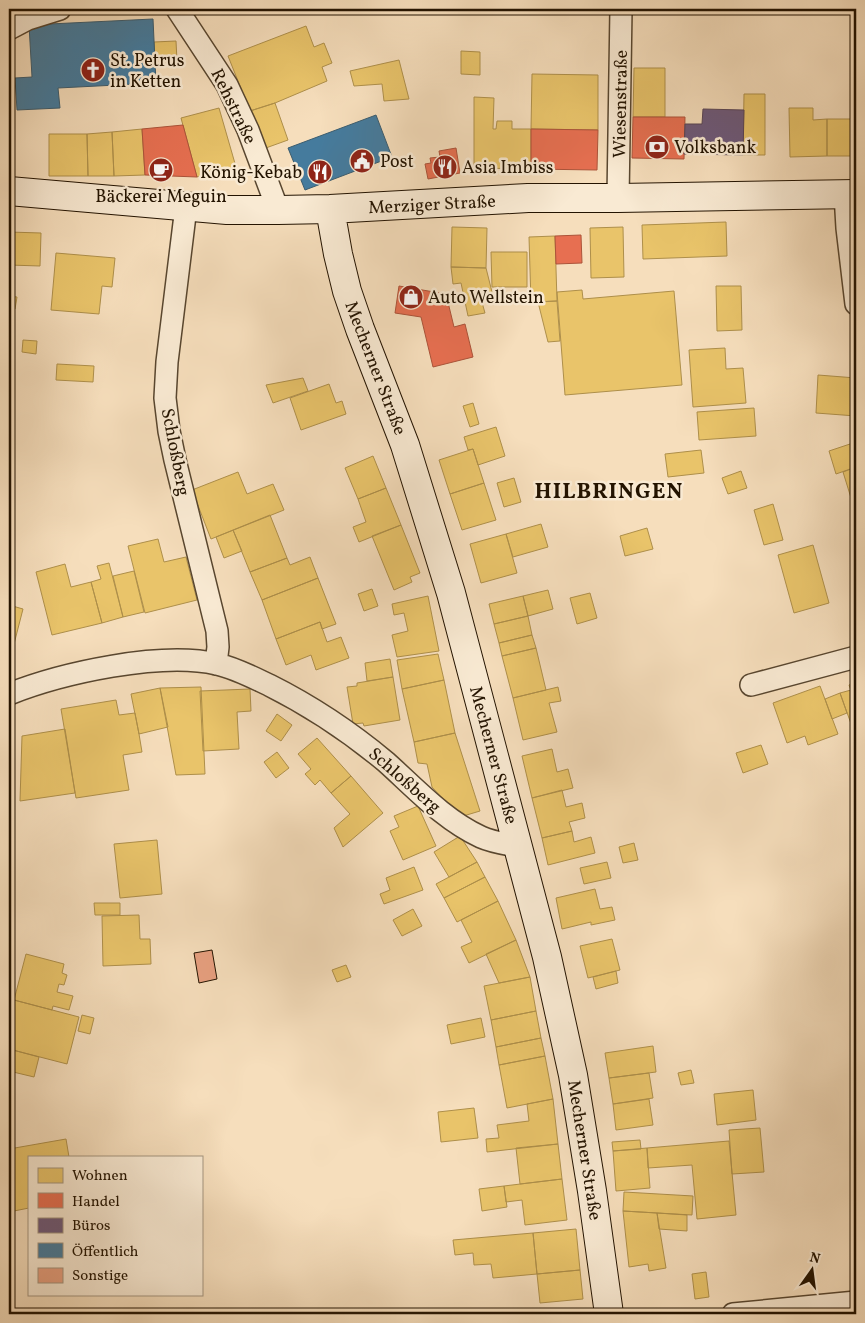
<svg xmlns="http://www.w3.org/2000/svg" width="865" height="1323" font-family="Vollkorn,serif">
  <rect width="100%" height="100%" fill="#f6debc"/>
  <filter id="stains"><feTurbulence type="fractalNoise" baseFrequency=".004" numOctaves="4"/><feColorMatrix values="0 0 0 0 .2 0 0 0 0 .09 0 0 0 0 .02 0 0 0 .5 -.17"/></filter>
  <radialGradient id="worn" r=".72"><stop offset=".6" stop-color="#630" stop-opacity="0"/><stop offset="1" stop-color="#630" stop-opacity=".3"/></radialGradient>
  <!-- homes -->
  <path fill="#e9c46a" stroke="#ae8f4a" d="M306,26L314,47L324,43L332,63L322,67L327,81L275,103L250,111L228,56Z
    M176,41L177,61L155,63L154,42Z
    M461,51L480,52V75L461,74Z
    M399,60L409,99L384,101L382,84L354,86L350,71Z
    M634,68H665V117H633Z
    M532,74L598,75V130L531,129Z
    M744,94H765V155H743Z
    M474,97L494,98L493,129H496L497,121H512V129H531V169L474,168Z
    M275,103L288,140L263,149L250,111Z
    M219,108L236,167L197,177L181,118Z
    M789,108H813V120L827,119V156L790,157Z
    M827,119H856V156H827Z
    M142,129L145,175L114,176L112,132Z
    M112,132L114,176H88L87,134Z
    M49,134H87L88,176H49Z
    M726,222L727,256L643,259L642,225Z
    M452,227L487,228L486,268L451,267Z
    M623,227L624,277L591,278L590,228Z
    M9,232L41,233L40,266L9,265Z
    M555,236L557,301L531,302L529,237Z
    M491,252H527V287H492Z
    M56,253L115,258L112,287L102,286L99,314L51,310Z
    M451,267L486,268L493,296L481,299L485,313L468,316L461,283L453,284Z
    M716,286H741L742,330L717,331Z
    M582,290L583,299L674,291L682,385L565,395L557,292Z
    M9,296L17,297L15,309L9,308Z
    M557,301L560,341L548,342L538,302Z
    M23,340L37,341L36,354L22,352Z
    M725,348L726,369L743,368L746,403L693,407L689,350Z
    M57,364L94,366L93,382L56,380Z
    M818,375L856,378V416L816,413Z
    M303,378L308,391L273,403L266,385Z
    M329,384L336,403L342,401L346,414L301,430L290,398Z
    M473,403L479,424L470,427L463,406Z
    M754,408L756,436L699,440L697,412Z
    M496,427L505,456L478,465L473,449L468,450L464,437Z
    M856,442V467L836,474L829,451Z
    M473,449L484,483L450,494L439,460Z
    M701,450L704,473L668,477L665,454Z
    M373,456L386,488L358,499L345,468Z
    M856,467V514L843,472Z
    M741,471L747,488L728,494L722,478Z
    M238,472L247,494L273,484L284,510L211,539L192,490Z
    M514,478L521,502L504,507L497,483Z
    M484,483L496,520L462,530L450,494Z
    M386,488L401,525L359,542L353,527L366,522L358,499Z
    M773,504L783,540L764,545L754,510Z
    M270,515L287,558L250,572L233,530Z
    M541,524L548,547L513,557L506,534Z
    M401,525L420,573L410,577L412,582L394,590L372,536Z
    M647,528L653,549L625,556L620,536Z
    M233,530L242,551L224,558L216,537Z
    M506,534L517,573L481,583L470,544Z
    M158,539L164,562L186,557L197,600L145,613L128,546Z
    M813,545L829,603L794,613L778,555Z
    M310,557L318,578L262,600L250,572L287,558L290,565Z
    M109,563L123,617L102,623L91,582L101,579L97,566Z
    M65,564L71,587L91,582L102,623L52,635L36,572Z
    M134,571L144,612L123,617L113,576Z
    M318,578L336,624L322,629L320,622L276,639L262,600Z
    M372,589L378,606L364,611L358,594Z
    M548,590L553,609L528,616L523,596Z
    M590,593L597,618L577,624L570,598Z
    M428,596L439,651L397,657L392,635L408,631L404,613L394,615L392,604Z
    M523,596L528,616L494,624L489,604Z
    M9,605L23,609L14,644L9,643Z
    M528,616L532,635L499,643L494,624Z
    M320,622L327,642L341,637L349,658L316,670L311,655L286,665L276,639Z
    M532,635L536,648L502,656L499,643Z
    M536,648L546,690L513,698L502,656Z
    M438,654L444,680L402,689L397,660Z
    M390,659L393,677L367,681L365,663Z
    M393,677L400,720L364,726L363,723L353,724L347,687L357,686V683Z
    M444,680L455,733L414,742L402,689Z
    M856,682V705L849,685Z
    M820,686L838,734L808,745L805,736L787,743L773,703Z
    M201,687L205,774L176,775L160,688Z
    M558,687L561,701L549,703L557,732L523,740L513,698Z
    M160,688L168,727L139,734L131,694Z
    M250,689L251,711L237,712L239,749L203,751L200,691Z
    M851,690L856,705V731L854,732L840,693Z
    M840,693L847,713L832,719L825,699Z
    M116,700L119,715L135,713L139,734L142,752L123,755L129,790L76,798L61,709Z
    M277,714L292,725L281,741L266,731Z
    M65,729L75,793L20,801L22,736Z
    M455,733L480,811L460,817L432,787L427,764L418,763L414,742Z
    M317,738L351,776L331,793L320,780L315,785L305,774L311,769L298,754Z
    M761,745L768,764L743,773L736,753Z
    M552,749L557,772L568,769L573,788L532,798L522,756Z
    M277,752L289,768L276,778L264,762Z
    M351,776L383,813L343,847L334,828L350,814L331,793Z
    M562,790L566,807L582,803L585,818L569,822L572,831L542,838L532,798Z
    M418,806L436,846L403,860L390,831L399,827L394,816Z
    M572,831L574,842L591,837L595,853L548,865L542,838Z
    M460,836L477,862L449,877L434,852Z
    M157,840L162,894L120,898L114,844Z
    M634,843L638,860L623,863L619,847Z
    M477,862L485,877L444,898L436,884Z
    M607,862L611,878L584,884L580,868Z
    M414,867L423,890L384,904L380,894L390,890L386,878Z
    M485,877L498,901L457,922L444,898Z
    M595,889L600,909L612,907L615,920L591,925V922L562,929L556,898Z
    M498,901L516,940L469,963L461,947L472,942L461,920Z
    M94,903H120V915H95Z
    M413,909L422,926L402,936L393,920Z
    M139,915L140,939H150L151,964L103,966L102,916Z
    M612,939L620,970L588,978L580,946Z
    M516,940L530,977L499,983L486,954Z
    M26,954L64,964L62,973L67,975L64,985L59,984L57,992L73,996L69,1010L53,1006L52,1010L14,1000Z
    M346,965L351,977L337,982L332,970Z
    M616,971L618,983L596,989L593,977Z
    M530,977L536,1011L491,1020L484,986Z
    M14,1000L79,1017L67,1064L9,1049V1019Z
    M536,1011L541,1038L496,1047L491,1020Z
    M82,1015L94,1018L90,1034L78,1031Z
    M481,1018L485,1037L451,1044L447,1025Z
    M541,1038L545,1056L499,1065L496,1047Z
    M653,1046L656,1072L609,1078L605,1053Z
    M9,1049L39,1057L34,1077L9,1071Z
    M545,1056L553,1099L507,1108L499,1065Z
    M691,1070L694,1083L681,1085L678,1073Z
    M649,1073L653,1098L613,1104L609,1078Z
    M753,1090L756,1120L717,1125L714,1094Z
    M553,1099L558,1144L487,1152L486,1139L499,1138L497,1125L529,1121L527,1104Z
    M649,1099L653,1125L616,1130L613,1104Z
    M474,1108L478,1138L441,1142L438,1112Z
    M760,1128L764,1172L732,1174L729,1130Z
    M66,1139L69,1157H29V1208L9,1212V1149Z
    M640,1140L641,1149L613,1151L612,1142Z
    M729,1141L736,1215L697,1219L692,1165L648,1168L647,1148Z
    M558,1144L562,1179L520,1184L516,1148Z
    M647,1148L650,1188L616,1191L613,1151Z
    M562,1179L567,1220L525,1225L522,1200L506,1202L504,1186Z
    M504,1186L507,1207L482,1211L479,1189Z
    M624,1192L693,1196L692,1215L623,1211Z
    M623,1211L657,1213L666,1268L649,1271L648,1264L629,1267Z
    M657,1213L687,1215V1231L659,1229Z
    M576,1229L580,1270L537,1274L533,1233Z
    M533,1233L537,1274L493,1278L491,1264L474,1265L473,1253L455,1255L453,1240Z
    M580,1270L583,1299L540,1303L537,1274Z
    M706,1272L709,1297L695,1299L692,1274Z"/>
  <!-- shops -->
  <path fill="#e76f51" stroke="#ac5339" d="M633,117H685L684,159L632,158Z
    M183,125L197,177L145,175L142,129Z
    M531,129L598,130L597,170L531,169Z
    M456,148L460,173L428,179L425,164L431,163L430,158L440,157L439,151Z
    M581,235L582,263L556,264L555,236Z
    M399,286L446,294L454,327L465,324L473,357L433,367L421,317L395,313Z"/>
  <!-- offices -->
  <path fill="#6d597a" stroke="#574455" d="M703,109L744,110L743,155L684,154L685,124H702Z"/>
  <!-- public -->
  <path fill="#457b9d" stroke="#3b5c6e" d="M153,19L156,83L58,88L60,108L17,110L15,78L32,77L29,25Z
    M376,115L392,157L305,190L288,148Z"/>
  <!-- building -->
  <path fill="#e8a080" stroke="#231300" d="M212,950L217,979L199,983L194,953Z"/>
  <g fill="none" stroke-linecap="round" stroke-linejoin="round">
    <defs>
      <path id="minor" d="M177,9L227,85L248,130L278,210
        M9,29L28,19L60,9
        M845,194L847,228L856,304
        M618,198L621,9
        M186,207L167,362L165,398L169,431L175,460L217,631L218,647L216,664
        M751,685L856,657
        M9,694C62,673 161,651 217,664C235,668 252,677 269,685C311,706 350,732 386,762C415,788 444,820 481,837C492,842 505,844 517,846
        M733,1314L856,1302"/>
      <path id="secondary" d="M9,191L227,210H278L330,209L528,198H618L856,194
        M330,209L338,254L347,291L360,329L405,445L451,593L547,957L573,1075L592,1191L609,1314"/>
    </defs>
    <!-- minor casing -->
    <use href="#minor" stroke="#58462f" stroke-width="24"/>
    <!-- secondary casing -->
    <use href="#secondary" stroke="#231300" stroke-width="30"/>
    <!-- minor -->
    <use href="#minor" stroke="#f9ead3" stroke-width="21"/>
    <!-- secondary -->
    <use href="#secondary" stroke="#f9ead3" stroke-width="28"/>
  </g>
  <!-- icons -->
  <defs>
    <symbol id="church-disc" viewBox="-11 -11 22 22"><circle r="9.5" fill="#8f2418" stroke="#f9ead3"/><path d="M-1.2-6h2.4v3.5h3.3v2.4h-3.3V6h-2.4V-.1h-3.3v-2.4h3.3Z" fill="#fff"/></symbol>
    <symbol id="bank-disc" viewBox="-11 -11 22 22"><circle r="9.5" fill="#8f2418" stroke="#f9ead3"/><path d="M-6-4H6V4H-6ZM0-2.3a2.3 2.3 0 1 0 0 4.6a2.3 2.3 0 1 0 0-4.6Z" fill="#fff"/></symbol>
    <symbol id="civic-disc" viewBox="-11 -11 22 22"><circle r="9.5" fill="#8f2418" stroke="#f9ead3"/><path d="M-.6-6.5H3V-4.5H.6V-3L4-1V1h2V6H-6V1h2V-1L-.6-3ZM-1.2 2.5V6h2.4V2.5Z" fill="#fff"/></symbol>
    <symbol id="restaurant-disc" viewBox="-11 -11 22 22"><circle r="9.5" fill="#8f2418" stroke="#f9ead3"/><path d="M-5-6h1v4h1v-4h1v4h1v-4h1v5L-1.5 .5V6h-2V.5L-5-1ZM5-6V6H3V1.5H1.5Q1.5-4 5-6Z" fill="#fff"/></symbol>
    <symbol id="cafe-disc" viewBox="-11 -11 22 22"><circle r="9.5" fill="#8f2418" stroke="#f9ead3"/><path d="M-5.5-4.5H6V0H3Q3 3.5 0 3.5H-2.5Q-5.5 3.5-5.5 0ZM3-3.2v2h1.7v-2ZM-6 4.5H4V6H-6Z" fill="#fff"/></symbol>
    <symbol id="shop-disc" viewBox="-11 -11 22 22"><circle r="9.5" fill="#8f2418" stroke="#f9ead3"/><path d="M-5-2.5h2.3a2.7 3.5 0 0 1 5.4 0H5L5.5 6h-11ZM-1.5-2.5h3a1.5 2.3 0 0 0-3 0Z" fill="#fff"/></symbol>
  </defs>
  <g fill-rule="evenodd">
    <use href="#church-disc" x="79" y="56" width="28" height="28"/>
    <use href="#bank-disc" x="643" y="133" width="28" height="28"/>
    <use href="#civic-disc" x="348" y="147" width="28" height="28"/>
    <use href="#restaurant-disc" x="431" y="153" width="28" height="28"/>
    <use href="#cafe-disc" x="147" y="156" width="28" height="28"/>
    <use href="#restaurant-disc" x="306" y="158" width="28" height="28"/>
    <use href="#shop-disc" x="397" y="283" width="28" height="28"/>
  </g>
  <g text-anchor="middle" stroke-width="5" stroke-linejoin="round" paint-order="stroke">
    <!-- poi labels -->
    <g font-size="18" fill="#231300" stroke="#f9ead3" text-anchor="start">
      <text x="110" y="66">St. Petrus<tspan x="110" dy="21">in Ketten</tspan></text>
      <text x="674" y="153">Volksbank</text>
      <text x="380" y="167">Post</text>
      <text x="462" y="173">Asia Imbiss</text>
      <text x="302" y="178" text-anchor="end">König-Kebab</text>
      <text x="161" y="202" text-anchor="middle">Bäckerei Meguin</text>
      <text x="428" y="303">Auto Wellstein</text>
    </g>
    <!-- street labels -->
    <g font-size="18" fill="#231300" stroke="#f9ead3">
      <text transform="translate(620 104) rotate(-89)" y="6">Wiesenstraße</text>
      <text transform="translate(234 106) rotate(64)" y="6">Rehstraße</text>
      <text transform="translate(432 204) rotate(-3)" y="6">Merziger Straße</text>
      <text transform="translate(376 368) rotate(69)" y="6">Mecherner Straße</text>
      <text transform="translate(176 452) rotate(79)" y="6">Schloßberg</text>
      <text transform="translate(494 755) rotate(75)" y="6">Mecherner Straße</text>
      <text transform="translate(405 780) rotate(41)" y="6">Schloßberg</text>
      <text transform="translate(585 1150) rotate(81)" y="6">Mecherner Straße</text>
    </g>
    <!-- district labels -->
    <g font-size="22" font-weight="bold" letter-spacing="1" fill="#231300" stroke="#f9ead3">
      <text x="609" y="498">HILBRINGEN</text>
    </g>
  </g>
  <!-- margin -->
  <rect width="865" height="1323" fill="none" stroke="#f6debc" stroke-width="30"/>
  <rect x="10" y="10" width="845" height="1303" fill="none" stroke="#231300" stroke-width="2.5"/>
  <rect x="15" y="15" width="835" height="1293" fill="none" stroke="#231300"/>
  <!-- legend -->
  <rect x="28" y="1156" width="175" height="140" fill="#f9ead3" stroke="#a3947f"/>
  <rect x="38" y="1168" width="25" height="15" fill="#e9c46a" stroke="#a3947f"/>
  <text x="72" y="1180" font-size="15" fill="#231300">Wohnen</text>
  <rect x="38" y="1193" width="25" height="15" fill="#e76f51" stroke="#a3947f"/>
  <text x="72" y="1206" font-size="15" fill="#231300">Handel</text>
  <rect x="38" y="1218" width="25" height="15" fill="#6d597a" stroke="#a3947f"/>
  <text x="72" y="1230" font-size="15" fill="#231300">Büros</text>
  <rect x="38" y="1243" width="25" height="15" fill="#457b9d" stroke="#a3947f"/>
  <text x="72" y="1256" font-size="15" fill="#231300">Öffentlich</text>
  <rect x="38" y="1268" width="25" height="15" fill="#e8a080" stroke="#a3947f"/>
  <text x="72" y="1280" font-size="15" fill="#231300">Sonstige</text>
  <!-- north arrow -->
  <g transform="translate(812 1270) rotate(14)" stroke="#f9ead3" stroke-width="4" paint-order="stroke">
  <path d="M0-4L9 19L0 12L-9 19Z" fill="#231300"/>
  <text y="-8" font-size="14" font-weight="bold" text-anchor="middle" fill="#231300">N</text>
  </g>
  <rect width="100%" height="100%" filter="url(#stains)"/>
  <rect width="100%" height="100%" fill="url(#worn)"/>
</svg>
